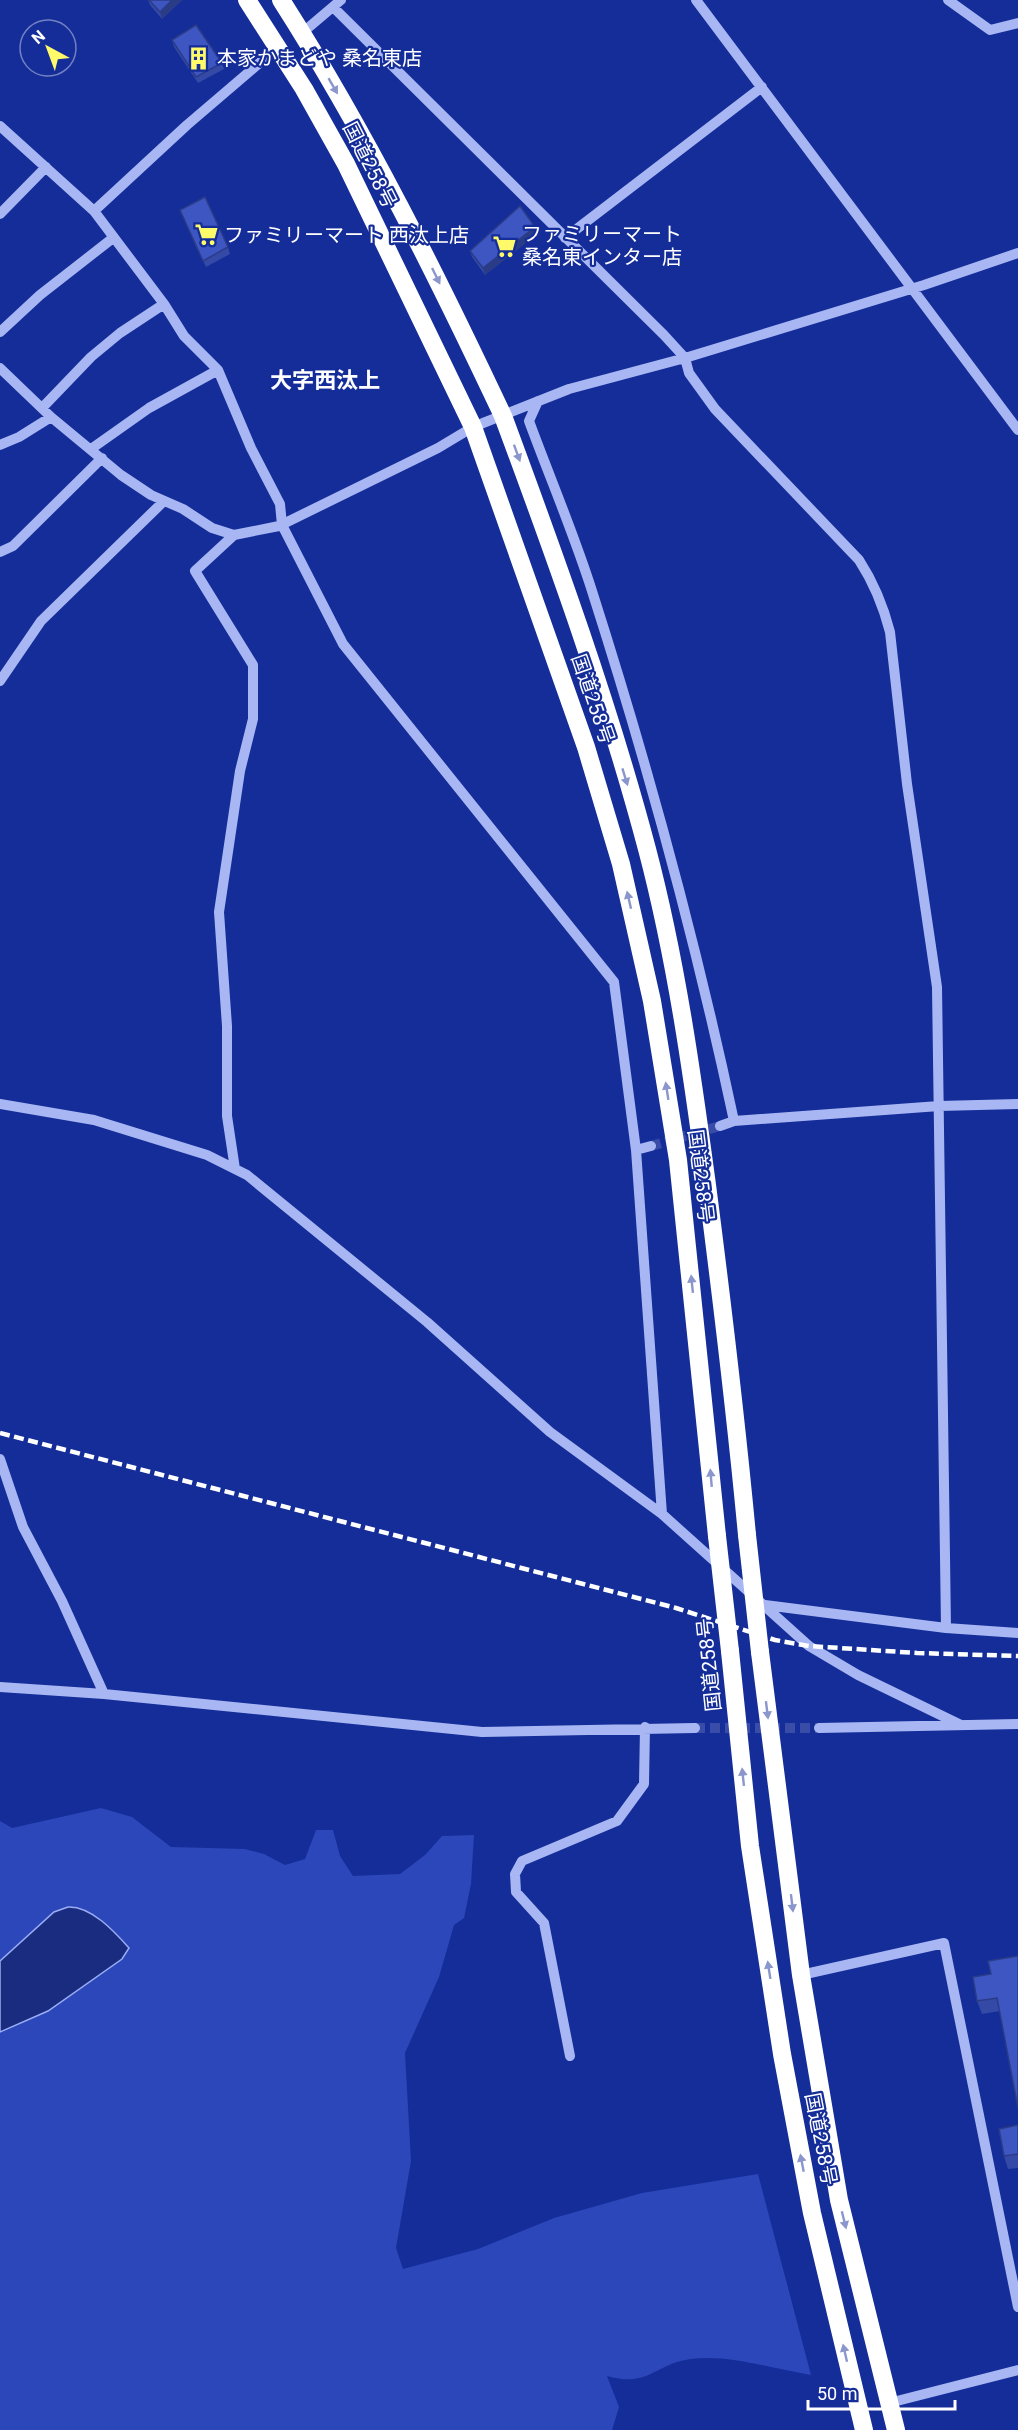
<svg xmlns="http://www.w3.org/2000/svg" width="1018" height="2430" font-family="Roboto,'Noto Sans JP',sans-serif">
  <rect width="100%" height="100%" fill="#152d99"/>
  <!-- green -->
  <path fill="#2b47b9" d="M101,1808L132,1817L171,1847L245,1849L264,1854L285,1865L305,1859L316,1830H333L340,1856L353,1876L400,1874L425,1855L442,1836L474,1835L471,1884L464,1918L454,1925L439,1977L405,2053L411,2161L396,2248L403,2269L478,2249L554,2218L642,2193L758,2174L811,2375C773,2369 729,2354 691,2359C654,2364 649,2388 607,2376L619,2407L612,2430H0V1821L12,1828Z"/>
  <!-- water -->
  <path fill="#1a2c80" stroke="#9baef5" stroke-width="1.5" d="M68,1907C91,1906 114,1931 129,1948L122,1959L48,2011L0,2032V1961L54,1912Z"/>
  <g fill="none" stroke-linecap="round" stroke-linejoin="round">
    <!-- minor-tunnel -->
    <path stroke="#384ca8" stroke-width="10" stroke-dasharray="10 5" stroke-linecap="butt" d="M651,1146L720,1126
      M695,1728H819"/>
    <!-- minor -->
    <path stroke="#a8b7f3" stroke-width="10" d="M696,0L1018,430
      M948,0L990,30L1018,23
      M333,7L664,335L685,358L689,373L715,409L859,560C874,583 883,605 890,632L907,784L937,987L946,1628
      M302,33L341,0
      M0,126L94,211L164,304L184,336L218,370L251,448L280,504L282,525L343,644L614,982L636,1150L662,1514
      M94,211L187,125L277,48
      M0,214L46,167
      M565,238L762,87
      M0,332L40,295L113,238
      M0,368L51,417L121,475L151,495L183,509L212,528L234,535L279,526L438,448L473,427L569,389L685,358L924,285L1018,253
      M538,401L529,421C550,478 574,534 592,591C648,766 696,942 734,1121
      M42,408L91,357L120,333L164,304
      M0,445L19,437L51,417
      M91,449L149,408L218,370
      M234,535L195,571L253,665V719L240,771L219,912L227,1026V1116L235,1169
      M0,552L13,546L102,458
      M0,681L41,621L164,501
      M0,1104L94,1120L207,1155L247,1175L427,1322L550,1432L662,1514L809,1646L858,1675L961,1725
      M720,1126L734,1121L939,1106L1018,1104
      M636,1150L651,1146
      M0,1459L23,1527L62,1601L104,1694
      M765,1605L946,1628L1018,1633
      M0,1687L104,1694L482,1732L695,1728
      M819,1728L1018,1724
      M801,1975L944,1943L1018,2307
      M570,2056L544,1923L516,1892L515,1874L522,1861L617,1821L644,1784L645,1727
      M889,2403L1018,2370"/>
    <!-- highway -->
    <path stroke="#fff" stroke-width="18" d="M247,0L304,89L346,164L473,427L586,747L621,864L652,1001L678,1160L717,1536
      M281,0C366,133 436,274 503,416C556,559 608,702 647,849C676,959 692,1073 707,1185C722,1301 736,1418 747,1535
      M730,1651L750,1846L782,2054L812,2213L864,2430
      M760,1652L801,1975L839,2200L896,2430"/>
    <!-- rail -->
    <path stroke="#fff" stroke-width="4.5" stroke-dasharray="10 4.5" stroke-linecap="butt" d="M0,1433L676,1608L775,1640L809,1646L917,1653L1018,1656"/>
    <!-- highway-bridge -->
    <path stroke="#fff" stroke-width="18" d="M747,1535L760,1652
      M717,1536L730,1651"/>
  </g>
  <!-- wall -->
  <path fill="#344aa6" d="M148,0H182L162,19L150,5Z
    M172,40L222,63L224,69L198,83L174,47Z
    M180,210L228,247L230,254L206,267Z
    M535,227L537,234L485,275L472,257L470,251Z
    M1018,1956L1000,2011L982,2014L977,2001L991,1974Z
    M1018,2125V2168L1008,2169L1004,2156Z"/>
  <!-- shaded-wall -->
  <path fill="#2b3c87" d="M172,0H182L162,19L160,12Z
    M535,227L537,234L485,275L483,268Z"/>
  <!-- building -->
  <path fill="#3d56c1" stroke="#2b3c87" stroke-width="1.5" d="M149,0H172L160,12Z
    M196,25L222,63L196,77L172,40Z
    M205,197L228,247L203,261L180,210Z
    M520,206L535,227L483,268L470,251Z
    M1018,1956V2108L997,1998L977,2001L973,1977L991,1974L988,1961Z
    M1018,2125V2154L1004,2156L999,2129Z"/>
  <!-- one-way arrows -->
  <defs><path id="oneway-solid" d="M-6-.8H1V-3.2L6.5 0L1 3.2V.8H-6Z" transform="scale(1.5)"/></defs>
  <g fill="#8a96cc">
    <use href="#oneway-solid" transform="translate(333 86) rotate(60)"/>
    <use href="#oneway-solid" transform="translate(436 276) rotate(64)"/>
    <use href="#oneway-solid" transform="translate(517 453) rotate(70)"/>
    <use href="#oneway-solid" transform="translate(625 777) rotate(73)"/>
    <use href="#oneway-solid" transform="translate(629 900) rotate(-103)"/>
    <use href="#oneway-solid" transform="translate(667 1091) rotate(-99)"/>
    <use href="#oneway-solid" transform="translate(692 1284) rotate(-96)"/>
    <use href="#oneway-solid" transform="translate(711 1478) rotate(-95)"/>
    <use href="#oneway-solid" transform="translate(767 1710) rotate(83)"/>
    <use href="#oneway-solid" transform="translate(743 1777) rotate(-96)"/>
    <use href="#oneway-solid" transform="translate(792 1903) rotate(83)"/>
    <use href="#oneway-solid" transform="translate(769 1970) rotate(-99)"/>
    <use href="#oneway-solid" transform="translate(802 2163) rotate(-101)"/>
    <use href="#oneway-solid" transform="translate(844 2220) rotate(76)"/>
    <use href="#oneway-solid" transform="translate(845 2353) rotate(-103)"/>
  </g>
  <!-- icons -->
  <defs>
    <symbol id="building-bare" viewBox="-9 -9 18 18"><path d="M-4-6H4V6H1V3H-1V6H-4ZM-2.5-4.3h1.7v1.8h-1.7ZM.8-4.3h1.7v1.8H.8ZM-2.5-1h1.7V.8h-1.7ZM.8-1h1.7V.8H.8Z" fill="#fffa6a" stroke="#152d99" stroke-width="2.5" paint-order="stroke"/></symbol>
    <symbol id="supermarket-bare" viewBox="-9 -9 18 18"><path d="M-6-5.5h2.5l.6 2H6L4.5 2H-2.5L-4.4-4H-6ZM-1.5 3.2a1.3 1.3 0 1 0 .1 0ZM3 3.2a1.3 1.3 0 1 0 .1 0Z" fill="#fffa6a" stroke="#152d99" stroke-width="2.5" paint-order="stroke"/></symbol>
  </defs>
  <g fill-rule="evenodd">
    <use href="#building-bare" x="182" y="42" width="33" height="33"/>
    <use href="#supermarket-bare" x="190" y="218" width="33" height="33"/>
    <use href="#supermarket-bare" x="488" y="230" width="33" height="33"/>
  </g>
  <g text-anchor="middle" stroke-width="4.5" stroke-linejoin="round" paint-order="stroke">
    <!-- poi labels -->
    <g font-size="20" fill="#fff" stroke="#152d99" text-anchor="start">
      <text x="217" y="65">本家かまどや 桑名東店</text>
      <text x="522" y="241">ファミリーマート<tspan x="522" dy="23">桑名東インター店</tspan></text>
      <text x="224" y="242">ファミリーマート 西汰上店</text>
    </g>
    <!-- street labels -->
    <g font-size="20" fill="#fff" stroke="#152d99">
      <text transform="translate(370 165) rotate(63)" y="7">国道258号</text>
      <text transform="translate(593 699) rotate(71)" y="7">国道258号</text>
      <text transform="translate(701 1176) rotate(83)" y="7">国道258号</text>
      <text transform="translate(709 1665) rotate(-96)" y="7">国道258号</text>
      <text transform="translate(821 2139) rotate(79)" y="7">国道258号</text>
    </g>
    <!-- quarter labels -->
    <g font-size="22" font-weight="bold" fill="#fff" stroke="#152d99">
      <text x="325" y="388">大字西汰上</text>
    </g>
  </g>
  <!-- north arrow -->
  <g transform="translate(48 48) rotate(319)"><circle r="28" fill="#152d99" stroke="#7381c2" stroke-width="1.5"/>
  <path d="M0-4.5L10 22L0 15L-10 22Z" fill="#fffa6a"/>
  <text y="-9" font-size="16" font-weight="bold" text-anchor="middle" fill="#ffffff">N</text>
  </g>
  <!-- scale -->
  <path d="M808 2400v9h147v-9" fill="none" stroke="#ffffff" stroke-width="3"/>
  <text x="817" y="2400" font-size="18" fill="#ffffff" stroke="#152d99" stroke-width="4.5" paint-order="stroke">50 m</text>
</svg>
